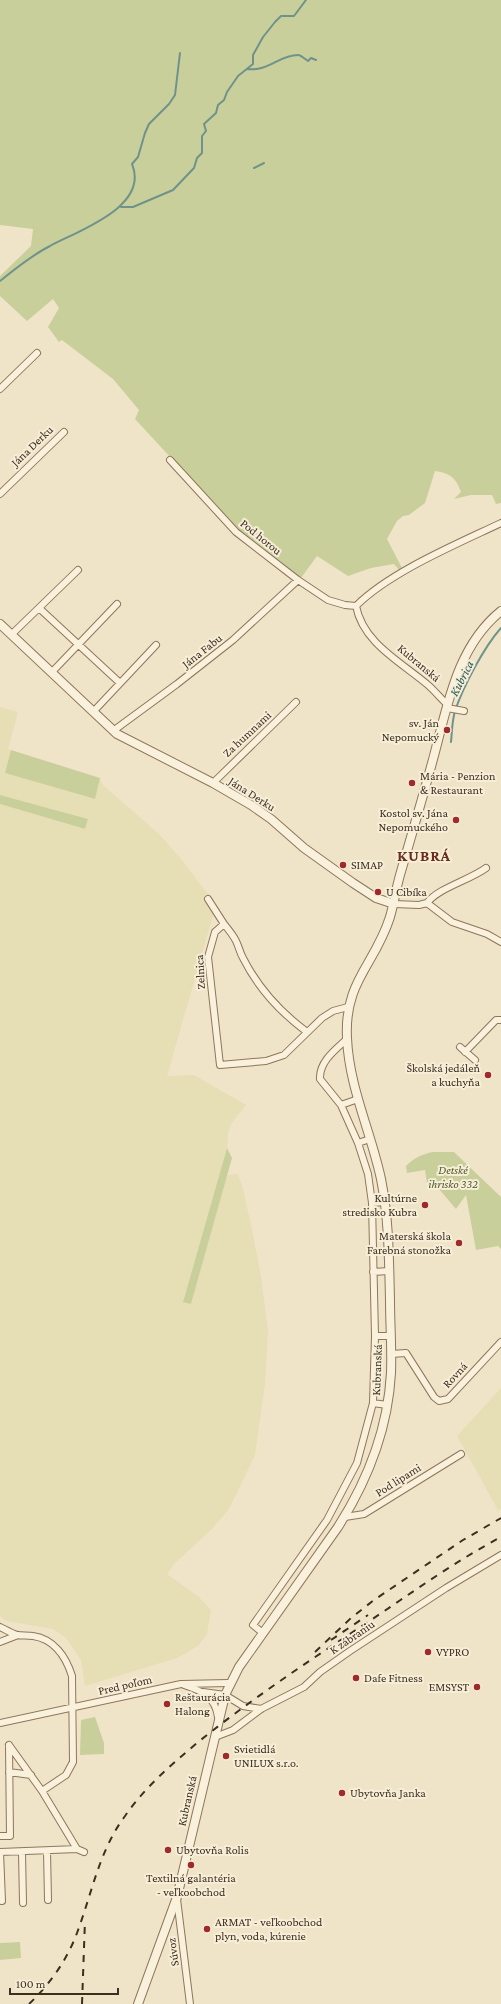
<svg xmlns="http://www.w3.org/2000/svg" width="501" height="2004" font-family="'Crimson Pro',serif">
  <rect width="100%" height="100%" fill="#f0e4c8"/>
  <!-- farmland -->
  <path fill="#e6deb5" d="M0,707L18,712L8,749L11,750L5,773L94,799L100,778L103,785L160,835L182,860L210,897L214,912L167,1076L194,1075L246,1105L231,1124L228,1134L227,1148L183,1301L191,1304L227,1175L238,1174L243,1189L252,1230L261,1276L268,1331L265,1384L255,1455L229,1509L211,1530L175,1563L167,1574L199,1597L211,1610L207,1634L198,1646L177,1658L85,1686L81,1660L66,1638L53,1629L6,1621L0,1616V804L85,829L88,819L0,795Z
    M501,1388V1509L496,1512L498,1510L457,1436Z"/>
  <!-- green -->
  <path fill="#c9cf9b" d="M0,0H501V503L496,504L492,495H471L454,499L461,492C456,478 450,473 435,471L425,503L409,515L403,516L397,521L387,539L402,568L399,570L394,564L371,568L348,576L317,556L301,578L243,535L232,524L135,419L139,410L113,379L62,340L59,342L48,327L59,308L53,299L27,321L0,296V276L31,246L33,229L0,225Z
    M11,750L100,778L95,799L5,773Z
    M0,795L88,819L85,829L0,804Z
    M227,1148L232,1158L191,1304L183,1302Z
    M433,1152H454L501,1197V1249L498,1246L476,1250L466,1195L456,1209L433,1182L427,1183L425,1170L407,1173L406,1166C414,1158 422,1154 433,1152Z
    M95,1717L104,1743V1754L80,1755L81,1720Z
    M20,1942L21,1958L0,1960V1943Z"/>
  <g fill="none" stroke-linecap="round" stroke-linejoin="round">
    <!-- stream -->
    <path stroke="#6f938a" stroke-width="2" d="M247,69C268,72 279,55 298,55C301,55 305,59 308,61L311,58L316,60
      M254,168L264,163
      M121,207H133L173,190L194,168L197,158L202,153V136L206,131L204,124L216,113L218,105L224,100L227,92L238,76L253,64V55L263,37L275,22L281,16H294L306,0
      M0,281C15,269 32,255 50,246C77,231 150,207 132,164L138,157L145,133L149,124L169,104L175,95L180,53
      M451,742C452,732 452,721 455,711C463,687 484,647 501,628"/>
    <defs>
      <path id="minor" d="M0,389L37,353
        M170,460L236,532L298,580L328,600L345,605L356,606
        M0,494L64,432
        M356,606C390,572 457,544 501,523
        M356,606C363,643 401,662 428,685C435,691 441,699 448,705
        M39,608L120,683
        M12,634L78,570
        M52,672L117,604
        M447,708L464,711
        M93,712L156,645
        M113,731L177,684L233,640L298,580
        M213,783L296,702
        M208,899L224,924
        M427,903C438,888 470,880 486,868
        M394,904L419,905L427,903L452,922L487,934L501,942
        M307,1032C280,1012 258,988 243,958C240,953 239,947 236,941C233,935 228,929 224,924L215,932L208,957L220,1065L266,1061L284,1055L322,1018L333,1011L348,1007
        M460,1047L475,1060
        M465,1052L496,1020H501
        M341,1105L358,1099
        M358,1143L370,1139
        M372,1203L385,1202
        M373,1272L389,1271
        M375,1336H390
        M391,1354L406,1353L434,1397L439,1401L448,1399L501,1342
        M373,1403L387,1405
        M345,1517L364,1514L461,1454
        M0,1627C6,1630 11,1633 17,1635C22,1636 28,1635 33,1636C54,1639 66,1657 72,1676L73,1762L66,1775L42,1791
        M263,1633L253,1625L327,1520L357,1463L373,1403L375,1336L372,1203L368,1174L358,1143L341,1105L320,1079C319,1062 335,1050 347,1039
        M0,1642L18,1635
        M184,1685C202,1691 215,1696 218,1717
        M203,1692L225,1695L243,1706L261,1709
        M0,1723L181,1684L229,1683
        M215,1737L233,1730L261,1709L304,1687L320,1672L350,1651L446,1588L501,1555
        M9,1772L31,1775
        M0,1836H10L9,1745
        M77,1849L84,1852
        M47,1851L48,1900
        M22,1852L23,1903
        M177,1899L190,2004
        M2,1901L0,1852L77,1849L42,1791L9,1745"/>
      <path id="tertiary" d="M0,624L117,734L213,783L251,805L271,819L304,848L353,883L376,898L394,904
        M138,2004L177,1897L225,1695L239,1667L338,1527C368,1480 388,1428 391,1373C392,1349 390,1324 390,1300C389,1260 389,1219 381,1179C371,1132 349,1087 347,1038C344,981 375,965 390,917C394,903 396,889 400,875C411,837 422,800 432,763C447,710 455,648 501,611"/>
    </defs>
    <!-- minor casing -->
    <use href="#minor" stroke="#8d765c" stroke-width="8"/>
    <!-- tertiary casing -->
    <use href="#tertiary" stroke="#8d765c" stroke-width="10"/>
    <!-- minor -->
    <use href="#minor" stroke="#faf1dc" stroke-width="6"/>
    <!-- tertiary -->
    <use href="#tertiary" stroke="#faf1dc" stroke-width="8"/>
    <!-- rail -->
    <path stroke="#3d2e20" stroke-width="2" stroke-dasharray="7 7" stroke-linecap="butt" d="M331,1640L368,1615
      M315,1652L351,1618L374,1600L463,1540L501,1518
      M29,2004C50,1984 67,1960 77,1933C92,1893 99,1851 125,1816C145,1787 170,1766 197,1743C249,1701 304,1664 359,1628C406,1597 452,1563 501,1537
      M82,2004L85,1920"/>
  </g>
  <!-- markers -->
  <g fill="#9e2a2b" stroke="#f7eed8" stroke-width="1.5">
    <circle cx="447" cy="730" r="4"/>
    <circle cx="412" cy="783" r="4"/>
    <circle cx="456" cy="820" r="4"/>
    <circle cx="343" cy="865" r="4"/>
    <circle cx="378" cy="892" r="4"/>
    <circle cx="488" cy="1075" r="4"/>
    <circle cx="425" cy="1205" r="4"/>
    <circle cx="459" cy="1243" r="4"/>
    <circle cx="428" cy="1652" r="4"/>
    <circle cx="356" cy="1678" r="4"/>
    <circle cx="477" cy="1687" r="4"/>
    <circle cx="167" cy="1704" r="4"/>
    <circle cx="226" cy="1756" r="4"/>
    <circle cx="342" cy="1793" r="4"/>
    <circle cx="168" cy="1850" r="4"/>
    <circle cx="191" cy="1865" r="4"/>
    <circle cx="207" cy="1929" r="4"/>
  </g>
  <g text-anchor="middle" stroke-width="4" stroke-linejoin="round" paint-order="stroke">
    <!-- street labels -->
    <g font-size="12" fill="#3d2e20" stroke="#f7eed8">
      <text transform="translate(32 446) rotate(-44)" y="4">Jána Derku</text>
      <text transform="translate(261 537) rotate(39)" y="4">Pod horou</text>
      <text transform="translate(202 651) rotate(-38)" y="4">Jána Fabu</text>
      <text transform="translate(419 663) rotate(40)" y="4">Kubranská</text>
      <text transform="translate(247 734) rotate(-43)" y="4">Za humnami</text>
      <text transform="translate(252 794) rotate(33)" y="4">Jána Derku</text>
      <text transform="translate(200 972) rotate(-93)" y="4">Zelnica</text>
      <text transform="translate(377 1370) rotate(-88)" y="4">Kubranská</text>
      <text transform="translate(455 1375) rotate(-47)" y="4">Rovná</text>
      <text transform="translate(398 1480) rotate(-32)" y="4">Pod lipami</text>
      <text transform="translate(352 1637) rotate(-34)" y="4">K zábraniu</text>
      <text transform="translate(125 1685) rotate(-13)" y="4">Pred poľom</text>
      <text transform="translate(187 1801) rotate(-77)" y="4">Kubranská</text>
      <text transform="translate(173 1952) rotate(-97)" y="4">Súvoz</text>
    </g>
    <!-- poi labels -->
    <g font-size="12" fill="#3d2e20" stroke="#f7eed8" text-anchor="start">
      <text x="439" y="727" text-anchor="end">sv. Ján<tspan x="439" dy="14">Nepomucký</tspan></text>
      <text x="420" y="780">Mária - Penzion<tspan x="420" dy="14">&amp; Restaurant</tspan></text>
      <text x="448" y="817" text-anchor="end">Kostol sv. Jána<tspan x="448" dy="14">Nepomuckého</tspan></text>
      <text x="351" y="869">SIMAP</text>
      <text x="386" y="896">U Cibíka</text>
      <text x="480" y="1072" text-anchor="end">Školská jedáleň<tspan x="480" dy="14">a kuchyňa</tspan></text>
      <text x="417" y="1202" text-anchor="end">Kultúrne<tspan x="417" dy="14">stredisko Kubra</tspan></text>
      <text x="451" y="1240" text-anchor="end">Materská škola<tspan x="451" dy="14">Farebná stonožka</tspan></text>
      <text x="436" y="1656">VYPRO</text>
      <text x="364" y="1682">Dafe Fitness</text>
      <text x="469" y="1691" text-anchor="end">EMSYST</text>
      <text x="175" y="1701">Reštaurácia<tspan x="175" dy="14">Halong</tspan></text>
      <text x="234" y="1753">Svietidlá<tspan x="234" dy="14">UNILUX s.r.o.</tspan></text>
      <text x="350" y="1797">Ubytovňa Janka</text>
      <text x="176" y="1854">Ubytovňa Rolis</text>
      <text x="191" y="1882" text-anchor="middle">Textilná galantéria<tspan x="191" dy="14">- veľkoobchod</tspan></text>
      <text x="215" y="1926">ARMAT - veľkoobchod<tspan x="215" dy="14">plyn, voda, kúrenie</tspan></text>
    </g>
    <!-- park labels -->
    <g font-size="12" font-style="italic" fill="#4d5a26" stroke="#f7eed8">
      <text x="453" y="1174">Detské<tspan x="453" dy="14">ihrisko 332</tspan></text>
    </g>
    <!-- water labels -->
    <g font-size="13" font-style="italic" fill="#2f5d5a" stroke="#f7eed8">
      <text transform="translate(461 678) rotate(-63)" y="5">Kubrica</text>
    </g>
    <!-- district labels -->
    <g font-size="16" font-weight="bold" letter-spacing="1" fill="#6b2e1e" stroke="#f7eed8">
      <text x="424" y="861">KUBRÁ</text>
    </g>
  </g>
  <!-- scale -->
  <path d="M10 1988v6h108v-6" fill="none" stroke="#3d2e20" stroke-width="2"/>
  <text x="16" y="1988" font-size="12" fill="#3d2e20" stroke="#f7eed8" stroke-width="3" paint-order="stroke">100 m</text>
</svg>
